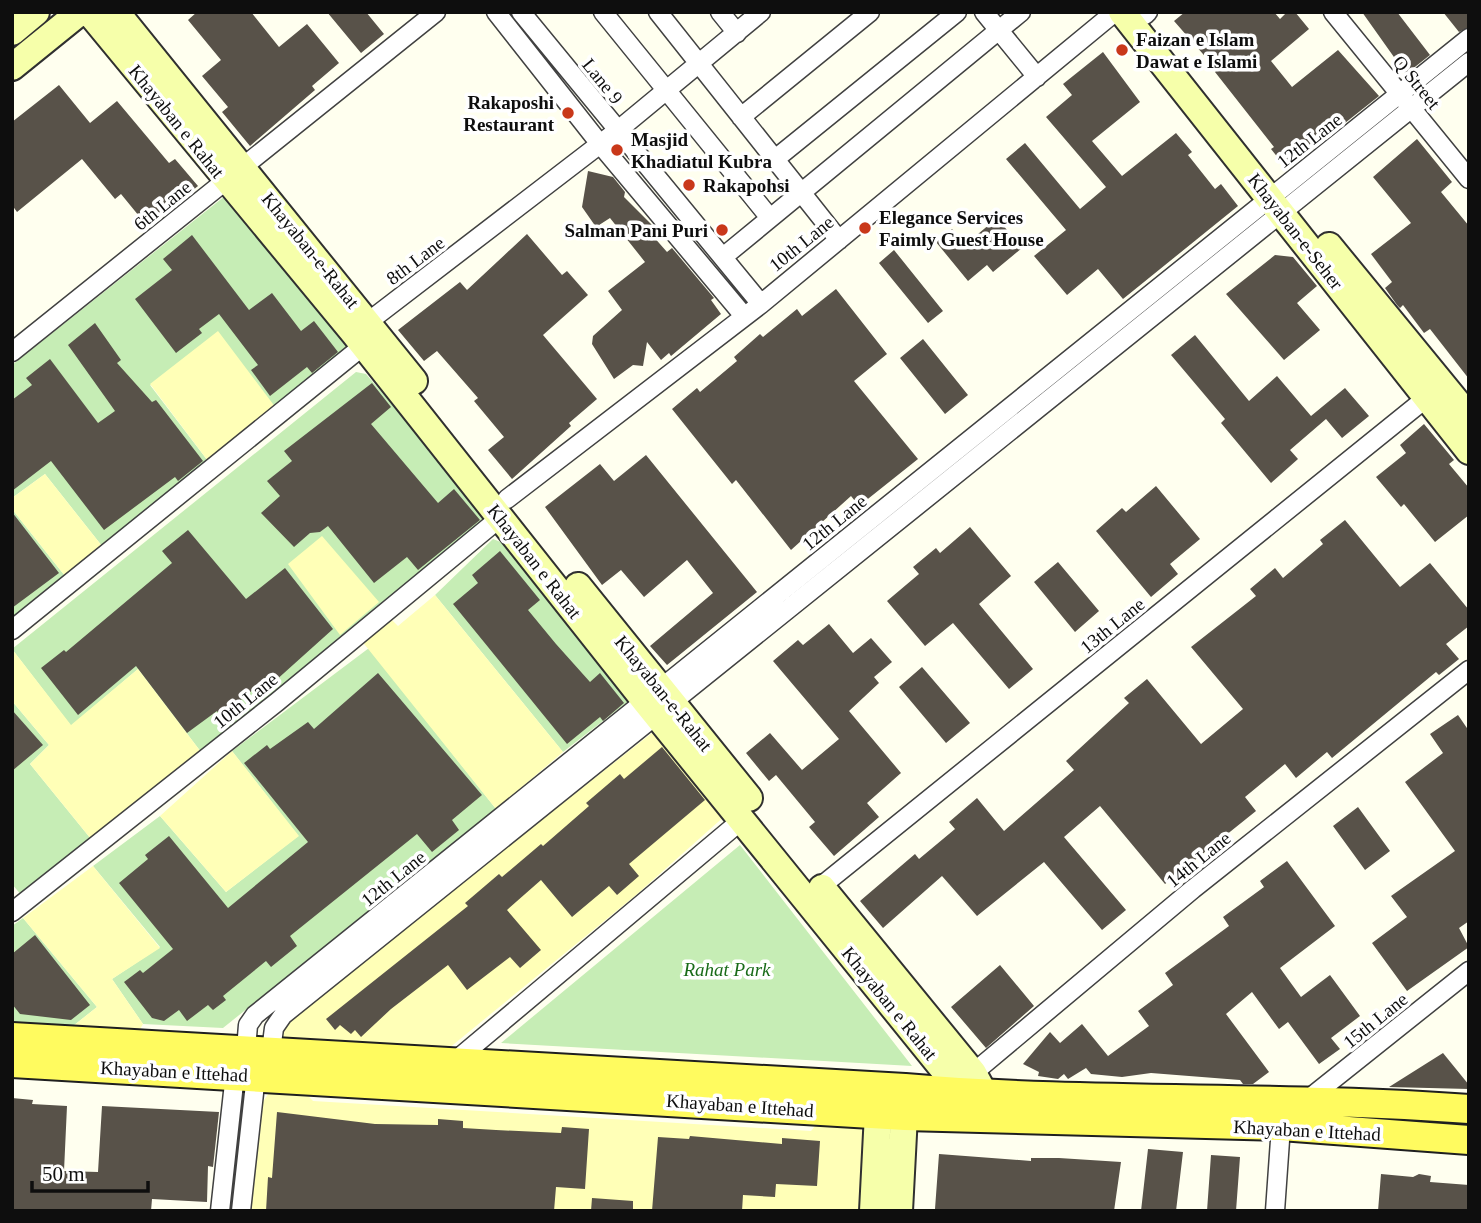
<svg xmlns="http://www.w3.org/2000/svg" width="1481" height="1223" font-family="Georgia,serif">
  <rect width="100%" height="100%" fill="#ffffef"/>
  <!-- green -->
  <path fill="#c6edb5" d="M225,196L354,346L276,408L150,385L208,461L102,546L45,474L12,498V365Z
    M356,372L366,374L490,518L201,752L138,669L71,726L12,649Z
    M12,509L65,576L12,622Z
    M493,539L503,543L630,700L563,752L435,595Z
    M369,648L496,809L223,1028L143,1024L112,979L160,947L93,866L160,816L226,892L298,836L232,751Z
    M12,701L49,745L30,764L91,839L22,896L12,884Z
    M740,845L912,1066L501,1043Z
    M23,918L97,1007L68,1030L12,1027V926Z"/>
  <!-- sand -->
  <path fill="#ffffb7" d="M218,331L276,408L208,461L150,384Z
    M45,474L102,546L65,576L12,509V498Z
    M322,536L379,602L340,635L288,564Z
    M435,595L563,752L496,809L361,640L389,617L398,626Z
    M12,649L71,725L138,669L201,752L91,839L30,764L49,745L12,701Z
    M657,729L727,814L636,895L448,1049L277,1040L286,1021Z
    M232,751L299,836L226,892L160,816Z
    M93,866L160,948L112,979L143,1024L139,1031L68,1030L97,1007L23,918Z
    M298,1085L313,1101L811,1131L823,1116L859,1126L870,1144L865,1211H248L257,1110L269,1093Z"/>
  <!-- building -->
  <path fill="#585249" d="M197,12H251L279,47L307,24L339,63L312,86L315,90L250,146L222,112L228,107L202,76L221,60L188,20Z
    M327,12H366L384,34L361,53Z
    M1185,12H1274L1280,19L1287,12H1295L1309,29L1271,61L1292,87L1338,50L1379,96L1287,169L1271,149L1274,147L1215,72L1217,70L1174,21Z
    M1362,12H1397L1430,55L1406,74Z
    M1443,12H1469V27L1459,32Z
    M1103,52L1140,102L1092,141L1122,176L1176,133L1192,152L1188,155L1215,189L1221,184L1238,206L1123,299L1098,269L1067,295L1034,256L1066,230L1006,159L1025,143L1080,209L1106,187L1046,117L1072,95L1063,84Z
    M59,85L90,123L117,101L169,163L175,159L198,186L148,227L121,194L115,199L82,159L17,212L12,205V122Z
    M1417,139L1452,182L1441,192L1469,226V379L1430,329L1424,333L1403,305L1400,308L1397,305L1385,288L1392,282L1371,254L1411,223L1373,177Z
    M588,171L613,177L625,192L624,197L654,227L652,235L667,252L672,248L714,298L711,300L721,314L671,356L669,353L661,360L647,342L643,366L633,365L614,379L592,344L593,336L622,310L608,291L645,262L610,218L596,227L582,207Z
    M997,218L1022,248L993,272L987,265L968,281L936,242L952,229L965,245Z
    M527,234L562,275L567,271L588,295L543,335L597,399L569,423L571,426L512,479L488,450L504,437L474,401L478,398L437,351L424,361L398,330L460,282L467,290Z
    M192,235L249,310L272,293L301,331L314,321L338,352L312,373L307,367L270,396L251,370L258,365L219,314L199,329L202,333L176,353L135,299L172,270L163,259Z
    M894,250L943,311L928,323L879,263Z
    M1275,255L1293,257L1317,286L1297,303L1320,330L1284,360L1226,294Z
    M836,289L887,354L854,381L918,459L859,506L851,496L791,550L736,480L732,484L672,409L697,388L700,392L737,361L734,357L760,334L763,337L797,309L802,316Z
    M95,323L121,360L117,363L152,402L156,400L203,461L178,481L175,477L104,530L51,461L12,491V400L32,385L26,378L50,359L98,423L115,411L68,345Z
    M1195,335L1249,401L1277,376L1311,416L1345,388L1369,416L1342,438L1326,419L1290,450L1298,459L1271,483L1221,423L1225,419L1171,355Z
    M923,339L968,395L945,414L900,358Z
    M372,383L391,407L371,424L438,503L454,489L480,520L418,570L407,557L374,583L328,526L320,532L310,533L294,547L261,513L280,496L267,481L292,461L284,451Z
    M1424,424L1454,460L1449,464L1469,488V515L1435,542L1404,504L1401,507L1376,477L1406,453L1400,445Z
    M646,455L757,592L667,665L650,646L713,593L687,560L644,597L621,570L602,585L545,507L600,464L614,481Z
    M1156,486L1200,539L1170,564L1178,574L1151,597L1096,531L1122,508L1126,512Z
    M12,512L59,573L12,608Z
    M1345,520L1400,587L1430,563L1469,610V626L1446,644L1459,659L1439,675L1436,672L1332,758L1327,752L1296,778L1285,764L1245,797L1256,811L1165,884L1100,806L1064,837L1126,910L1102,930L1044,862L977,916L942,876L883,928L860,901L915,854L919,859L955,829L949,822L977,798L1004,831L1074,770L1066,761L1129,703L1124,698L1147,679L1201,744L1243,709L1191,647L1256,596L1250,589L1275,568L1283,578L1323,544L1320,540Z
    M970,527L1011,576L979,604L1033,669L1009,689L953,623L925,646L887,601L919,574L913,567L936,548L940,553Z
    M188,530L246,599L285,568L333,629L274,682L269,676L221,717L217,711L187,733L136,666L78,715L41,668L64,650L66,652L172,563L162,551Z
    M500,551L540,600L528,610L556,644L590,682L600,673L624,703L603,721L600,717L567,744L453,604L478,583L472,575Z
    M1058,562L1099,611L1075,632L1034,582Z
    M829,624L853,653L871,638L892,662L874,677L879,683L849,711L901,773L867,803L879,817L834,856L809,827L815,822L776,775L769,781L746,753L770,733L802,770L839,739L773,661L798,640L803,645Z
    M922,667L970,723L946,743L899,687Z
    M378,673L482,795L452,820L459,830L432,852L417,834L290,936L297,946L271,967L266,961L223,996L226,1000L213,1010L208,1005L187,1021L179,1010L164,1021L152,1018L124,982L140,970L143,973L173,949L119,883L148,859L145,855L169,836L228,908L308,842L244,763L267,745L270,749L308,722L314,729Z
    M12,710L43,745L12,771Z
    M1458,715L1469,731V921L1459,928L1469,947L1407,991L1372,943L1407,917L1391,896L1455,851L1405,782L1443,753L1430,734Z
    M662,747L705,800L629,864L639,876L617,895L609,886L572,917L541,880L507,910L541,950L520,968L510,957L467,990L448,965L391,1009L361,1037L355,1030L351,1034L340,1025L335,1030L326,1019L468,906L465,903L499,874L502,877L541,844L543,846L589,806L586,803L620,774L624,779Z
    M1358,807L1390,851L1365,870L1333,826Z
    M1287,861L1335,926L1280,968L1301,997L1330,975L1360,1016L1331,1038L1340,1049L1319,1064L1288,1022L1279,1029L1252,992L1226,1014L1269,1072L1253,1084H1243L1240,1080L1151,1073L1122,1077L1091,1074L1086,1068L1068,1079L1064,1074L1058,1079L1038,1076L1039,1072L1023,1064L1050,1032L1060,1043L1082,1024L1108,1056L1149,1026L1138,1011L1173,985L1165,973L1229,926L1223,917L1264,887L1260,881Z
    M35,935L90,1005L71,1020L20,1014L12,1004V954Z
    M1000,965L1034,1006L986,1048L951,1007Z
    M1443,1053L1469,1085V1089L1389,1087Z
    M12,1098L33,1100L32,1104L67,1106L64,1171L98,1172L102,1106L219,1112L213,1167L208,1166L207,1202L152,1199L151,1211H12Z
    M277,1112L375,1124L438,1125V1119L463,1121V1128L496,1130L561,1133L562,1127L589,1129L585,1189L556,1187L554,1211H266L268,1177L272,1178Z
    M690,1136L782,1144V1138L820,1141L817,1186L776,1184L775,1197L743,1195L742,1211H652L658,1137L689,1139Z
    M1148,1149L1183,1152L1176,1211H1141Z
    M939,1154L1031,1161V1158H1059L1121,1162L1114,1211L935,1209Z
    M1211,1155L1240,1157L1236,1211H1207Z
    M1381,1174L1413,1177L1419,1174L1431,1176L1430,1182L1469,1185V1211H1378Z
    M592,1198L633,1201V1211H591Z"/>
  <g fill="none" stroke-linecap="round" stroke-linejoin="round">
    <defs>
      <path id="street" d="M496,12L600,144L744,316
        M521,12L761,304
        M603,12L770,218
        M658,12L839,240
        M720,12L737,33
        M984,12L1037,77
        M1333,12L1469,179
        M1145,15L1148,12
        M741,117L870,12
        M774,160L957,12
        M723,257L1021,12
        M12,352L436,12
        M507,499L761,304L1115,12
        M12,630L363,346L368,322L617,131L761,12
        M814,892L1435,391
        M12,912L277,702L501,517
        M246,1049L248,1025L255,1015L1469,38
        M271,1051L274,1028L283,1015L1469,62
        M454,1062L743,819
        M966,1079L1193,889L1469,670
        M1306,1101L1469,971
        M220,1211L235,1074
        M241,1211L256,1075
        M1275,1211L1281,1126"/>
      <path id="secondary" d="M89,12L354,333L646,702L957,1086L962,1093V1109
        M116,12L414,381
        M1122,12L1469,451
        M12,32L36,12
        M12,67L80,12
        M1329,246L1469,417
        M578,586L749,798
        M822,888L973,1073L985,1095L984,1111
        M873,1211L879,1094
        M899,1211L905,1096"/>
      <path id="primary" d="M12,1037L905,1088C1092,1104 1281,1095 1469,1109
        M12,1063L905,1116L1281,1126L1469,1140"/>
    </defs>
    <!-- street casing -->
    <use href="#street" stroke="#414141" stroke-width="21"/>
    <!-- secondary casing -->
    <use href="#secondary" stroke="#303030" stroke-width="30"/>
    <!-- primary casing -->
    <use href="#primary" stroke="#1f1f1f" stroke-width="32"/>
    <!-- street -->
    <use href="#street" stroke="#fff" stroke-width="18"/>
    <!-- secondary -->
    <use href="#secondary" stroke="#f6ffaa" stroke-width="26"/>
    <!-- primary -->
    <use href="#primary" stroke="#fffb5f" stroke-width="28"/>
  </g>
  <!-- markers -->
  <g fill="#c9381a" stroke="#fff" stroke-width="2.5">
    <circle cx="1122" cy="50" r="7"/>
    <circle cx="568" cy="113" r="7"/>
    <circle cx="617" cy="150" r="7"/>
    <circle cx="689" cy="185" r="7"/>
    <circle cx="865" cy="228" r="7"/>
    <circle cx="722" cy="230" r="7"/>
  </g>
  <g text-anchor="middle" stroke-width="7" stroke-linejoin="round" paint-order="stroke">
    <!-- poi labels -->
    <g font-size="19" font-weight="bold" fill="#0e0e0e" stroke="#fff" text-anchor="start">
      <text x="1136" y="46">Faizan e Islam<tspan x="1136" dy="22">Dawat e Islami</tspan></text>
      <text x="554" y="109" text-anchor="end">Rakaposhi<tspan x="554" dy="22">Restaurant</tspan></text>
      <text x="631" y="146">Masjid<tspan x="631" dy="22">Khadiatul Kubra</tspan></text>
      <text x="703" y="192">Rakapohsi</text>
      <text x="879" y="224">Elegance Services<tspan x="879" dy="22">Faimly Guest House</tspan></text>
      <text x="708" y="237" text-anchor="end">Salman Pani Puri</text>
    </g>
    <!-- street labels -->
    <g font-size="19" fill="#0e0e0e" stroke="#fff">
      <text transform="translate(603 81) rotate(51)" y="7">Lane 9</text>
      <text transform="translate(1417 82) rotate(51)" y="7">Q Street</text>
      <text transform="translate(177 121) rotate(51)" y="7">Khayaban e Rahat</text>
      <text transform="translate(1309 140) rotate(-38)" y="7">12th Lane</text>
      <text transform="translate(162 205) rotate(-39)" y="7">6th Lane</text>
      <text transform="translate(1296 231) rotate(52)" y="7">Khayaban-e-Seher</text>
      <text transform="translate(801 243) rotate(-39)" y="7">10th Lane</text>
      <text transform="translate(311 250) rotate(51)" y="7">Khayaban-e-Rahat</text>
      <text transform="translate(415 260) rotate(-37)" y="7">8th Lane</text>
      <text transform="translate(834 522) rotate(-39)" y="7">12th Lane</text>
      <text transform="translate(535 561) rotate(52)" y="7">Khayaban e Rahat</text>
      <text transform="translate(1112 625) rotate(-39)" y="7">13th Lane</text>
      <text transform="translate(664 693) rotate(51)" y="7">Khayaban-e-Rahat</text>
      <text transform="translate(245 700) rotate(-39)" y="7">10th Lane</text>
      <text transform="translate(1198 859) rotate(-39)" y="7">14th Lane</text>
      <text transform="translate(393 878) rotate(-39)" y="7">12th Lane</text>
      <text transform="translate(890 1003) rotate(51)" y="7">Khayaban e Rahat</text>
      <text transform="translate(1375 1020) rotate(-39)" y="7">15th Lane</text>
      <text transform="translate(174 1071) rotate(3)" y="7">Khayaban e Ittehad</text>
      <text transform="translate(740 1105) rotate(4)" y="7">Khayaban e Ittehad</text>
      <text transform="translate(1307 1130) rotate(3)" y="7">Khayaban e Ittehad</text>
    </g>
    <!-- park labels -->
    <g font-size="19" font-style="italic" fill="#196b19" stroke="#fff">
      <text x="727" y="976">Rahat Park</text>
    </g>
  </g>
  <!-- border -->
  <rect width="1481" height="1223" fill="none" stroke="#0e0e0e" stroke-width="28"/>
  <!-- scale -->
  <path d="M32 1181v10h116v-10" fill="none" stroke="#0e0e0e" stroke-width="3.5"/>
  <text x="42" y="1181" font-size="21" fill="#0e0e0e" stroke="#ffffff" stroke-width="5" paint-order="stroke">50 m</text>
</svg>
